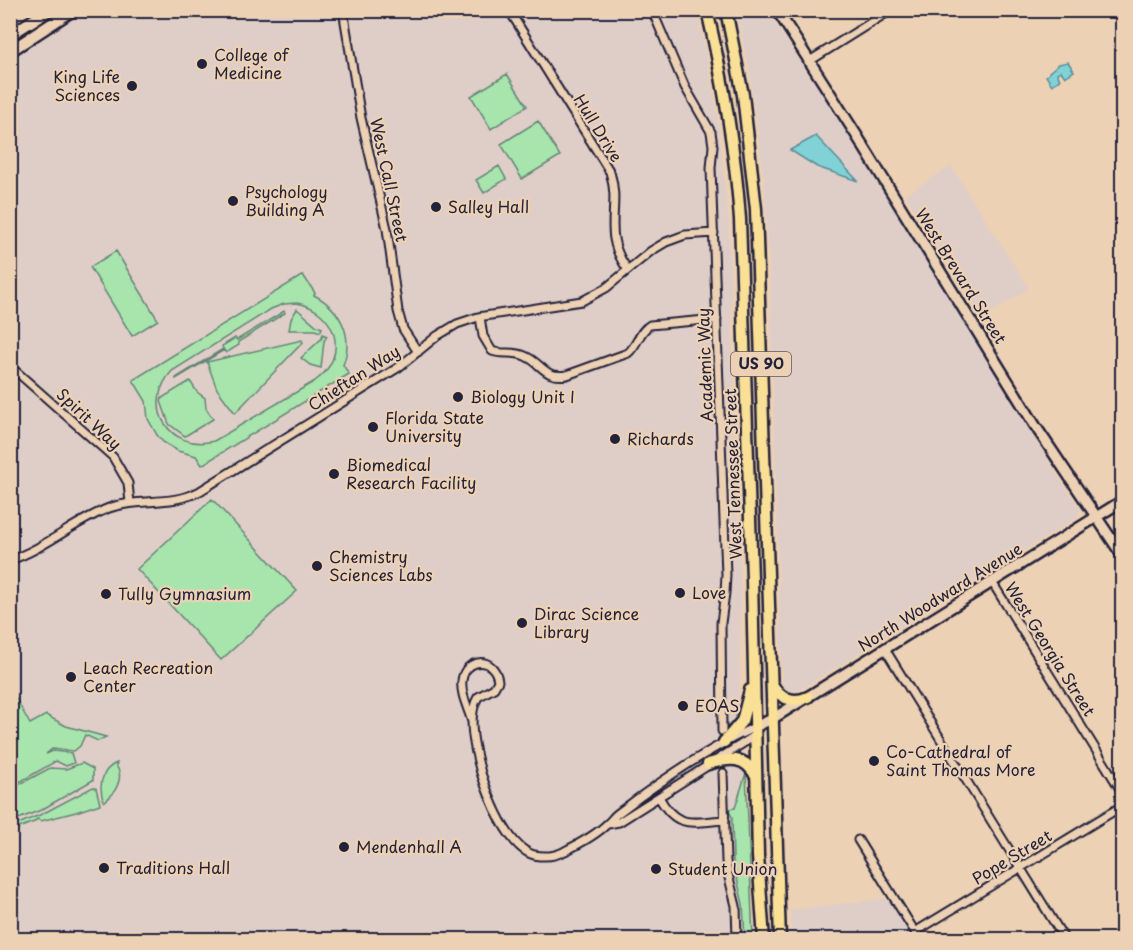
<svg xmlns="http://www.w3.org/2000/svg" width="1133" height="950" font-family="'Playpen Sans',sans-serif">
  <rect width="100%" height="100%" fill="#edd1b4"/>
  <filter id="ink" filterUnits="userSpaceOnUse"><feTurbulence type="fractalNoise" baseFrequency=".0167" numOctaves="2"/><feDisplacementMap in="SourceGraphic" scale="12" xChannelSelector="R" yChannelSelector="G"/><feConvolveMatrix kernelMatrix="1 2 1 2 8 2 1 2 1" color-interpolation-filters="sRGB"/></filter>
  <g filter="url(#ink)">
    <!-- built -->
    <path fill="#dfcdc8" d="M87,11H697L706,52L719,123L729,226L741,590L739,707L746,773L753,939H11L10,58Z
      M736,11H768L852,140L1055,471L1080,508L1078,517L795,693H788L782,688L769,258L764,180L749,69Z
      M951,166L1029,288L982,319L905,195Z
      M889,898L914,939H792L790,910Z"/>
    <!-- green -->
    <path fill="#a7e5ad" stroke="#648474" stroke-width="1.5" fill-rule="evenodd" d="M507,74L527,106L491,129L471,96Z
      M538,121L560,156L522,179L501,144Z
      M499,166L506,179L484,193L476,180Z
      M116,251L158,320L132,336L90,267Z
      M303,275L315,293L314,295C341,309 354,336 343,365L349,374L202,465L196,456L178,451L163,442L157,435L148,419L146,401L133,380ZM297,303C337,311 350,356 315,381L214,441C169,452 141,406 172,371L271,309L284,304Z
      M297,309L317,326L322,328L320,332L315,330H289L291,319Z
      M284,311L285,313L238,342L239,345L226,353L224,350L176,379V378L223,349L222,346L235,338L237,340Z
      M323,334L327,336L324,341L321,368L310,365L301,358L321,339Z
      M302,340L303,342L235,413L217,389L207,362Z
      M190,381L197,392L205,398L206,408L213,419L185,436L169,424L161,401L162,398Z
      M212,499L297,591L221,660L137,569Z
      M11,690L30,724L46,715L66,726L106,737L98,741L85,735L80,746L74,751L52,749L46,754L53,751L71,753L74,763L66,766L56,761L11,787Z
      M82,763L93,769V780L41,810L11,822V789L50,768L66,769Z
      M117,763L116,766C125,777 115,794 104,802C98,787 101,769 117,763Z
      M746,773L753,940L745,939L743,904L733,861L732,817L728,809L735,808Z
      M93,787L96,788L100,804L76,812L41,821L37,819L34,822L11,831V827L42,814Z"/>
    <!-- water -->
    <path fill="#80d2d7" stroke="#5a8c99" stroke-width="1.5" d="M1068,62L1074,71L1065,77L1061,71L1057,73L1060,80L1052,85L1046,76L1050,73L1049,72L1059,64Z
      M816,136L858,181L817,167L790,150Z"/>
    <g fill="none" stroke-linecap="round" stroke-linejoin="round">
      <!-- minor-tunnel -->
      <path stroke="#c4ae9c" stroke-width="7" stroke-dasharray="7 3.5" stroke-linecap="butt" d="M722,731L723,773"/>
      <defs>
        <path id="minor" d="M343,10L361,118L387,229L398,311L403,329L418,352
          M509,10L610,172C622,209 600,232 628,270
          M652,10L685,87L711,132L713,146L711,168L726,575L725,593L721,623L722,731
          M808,62L891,10
          M480,317L483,336L492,351C502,355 514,351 525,356C542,363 544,379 567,375L628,353C638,345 639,331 650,325L717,319
          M10,366L113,457L128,483L130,503
          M10,560C46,548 75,521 109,508C139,497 170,507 200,491L399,367L437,336L457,324L478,317L582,301L606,288L651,251L666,242L685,235L714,233
          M992,582L1122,792
          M885,649L1065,940
          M472,722C469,710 460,694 462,681C464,658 495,655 498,681L494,688L478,697C466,717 475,751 481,773C489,797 507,847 534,855C544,857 556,856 565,851C577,845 598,833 607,824C611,821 613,817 617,814C659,782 707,749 755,727
          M723,773L726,861L728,874L736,906L737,940
          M659,797C677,830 692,822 725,820
          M608,824L619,822L756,735
          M858,840L920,940
          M915,932L1122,806"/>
        <path id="tertiary" d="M777,10L857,136L1036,427L1122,555
          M755,727L772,719L1122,501"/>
        <path id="secondary" d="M10,35L49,10
          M10,51L73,10"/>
        <path id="primary" d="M707,10C723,79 735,148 740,219L752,579L758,856L764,940
          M726,10L743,95L756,209L780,940
          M772,683C778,698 792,704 808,697
          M724,742L742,721L750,690
          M708,764C729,758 746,755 756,777"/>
      </defs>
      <!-- minor casing -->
      <use href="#minor" stroke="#22223b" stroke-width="11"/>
      <!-- tertiary casing -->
      <use href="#tertiary" stroke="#22223b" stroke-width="14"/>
      <!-- secondary casing -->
      <use href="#secondary" stroke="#22223b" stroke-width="15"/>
      <!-- primary casing -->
      <use href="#primary" stroke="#22223b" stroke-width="15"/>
      <!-- minor -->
      <use href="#minor" stroke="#edd1b4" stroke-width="7"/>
      <!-- tertiary -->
      <use href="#tertiary" stroke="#edd1b4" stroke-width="9"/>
      <!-- secondary -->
      <use href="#secondary" stroke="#edd1b4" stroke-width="10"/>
      <!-- primary -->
      <use href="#primary" stroke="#fadf96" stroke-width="10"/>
    </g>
  </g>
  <!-- markers -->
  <g fill="#22223b" stroke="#edd1b4" stroke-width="2">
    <circle cx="202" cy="64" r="6"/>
    <circle cx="132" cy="86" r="6"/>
    <circle cx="233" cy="201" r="6"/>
    <circle cx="436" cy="207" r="6"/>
    <circle cx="458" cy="397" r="6"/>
    <circle cx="373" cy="427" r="6"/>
    <circle cx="615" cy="439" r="6"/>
    <circle cx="334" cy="474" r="6"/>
    <circle cx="317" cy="566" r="6"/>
    <circle cx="680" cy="593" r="6"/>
    <circle cx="106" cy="594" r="6"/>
    <circle cx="522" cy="623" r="6"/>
    <circle cx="71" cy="677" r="6"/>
    <circle cx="683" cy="706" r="6"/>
    <circle cx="874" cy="761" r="6"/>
    <circle cx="344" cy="847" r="6"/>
    <circle cx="104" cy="868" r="6"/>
    <circle cx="656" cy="869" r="6"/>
  </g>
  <g text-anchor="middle" stroke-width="4.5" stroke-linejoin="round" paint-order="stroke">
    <!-- shield labels -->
    <rect fill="#edd1b4" stroke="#5f565f" stroke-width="1.5" x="731" y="352" width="60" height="24" rx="4.5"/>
    <g font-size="15" font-weight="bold" fill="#22223b">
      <text x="761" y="369">US 90</text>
    </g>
    <!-- poi labels -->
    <g font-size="16" fill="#22223b" stroke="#edd1b4" text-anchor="start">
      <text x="214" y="61">College of<tspan x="214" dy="18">Medicine</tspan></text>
      <text x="120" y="83" text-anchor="end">King Life<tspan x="120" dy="18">Sciences</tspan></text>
      <text x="245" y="198">Psychology<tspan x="245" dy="18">Building A</tspan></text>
      <text x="448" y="213">Salley Hall</text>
      <text x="470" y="403">Biology Unit I</text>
      <text x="385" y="424">Florida State<tspan x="385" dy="18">University</tspan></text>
      <text x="627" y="445">Richards</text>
      <text x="346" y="471">Biomedical<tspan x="346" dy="18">Research Facility</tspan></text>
      <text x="329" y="563">Chemistry<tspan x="329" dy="18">Sciences Labs</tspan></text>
      <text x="692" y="599">Love</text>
      <text x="118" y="600">Tully Gymnasium</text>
      <text x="534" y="620">Dirac Science<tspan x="534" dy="18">Library</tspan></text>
      <text x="83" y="674">Leach Recreation<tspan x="83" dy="18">Center</tspan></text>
      <text x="695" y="712">EOAS</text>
      <text x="886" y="758">Co-Cathedral of<tspan x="886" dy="18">Saint Thomas More</tspan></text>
      <text x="356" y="853">Mendenhall A</text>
      <text x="116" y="874">Traditions Hall</text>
      <text x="668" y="875">Student Union</text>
    </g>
    <!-- street labels -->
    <g font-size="16" fill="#22223b" stroke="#edd1b4">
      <text transform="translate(598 128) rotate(58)" y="6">Hull Drive</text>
      <text transform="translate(389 180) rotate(78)" y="6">West Call Street</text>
      <text transform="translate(961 276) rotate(58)" y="6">West Brevard Street</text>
      <text transform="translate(705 365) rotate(-92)" y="6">Academic Way</text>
      <text transform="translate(354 378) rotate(-33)" y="6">Chieftan Way</text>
      <text transform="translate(89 419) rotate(43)" y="6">Spirit Way</text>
      <text transform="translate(733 474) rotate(-92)" y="6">West Tennessee Street</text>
      <text transform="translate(940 597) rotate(-32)" y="6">North Woodward Avenue</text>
      <text transform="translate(1050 649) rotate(58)" y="6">West Georgia Street</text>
      <text transform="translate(1012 857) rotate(-31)" y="6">Pope Street</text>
    </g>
  </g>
  <!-- margin -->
  <rect width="1133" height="950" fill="none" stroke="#edd1b4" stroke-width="36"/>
  <rect x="18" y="18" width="1097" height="914" fill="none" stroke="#22223b" stroke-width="2" filter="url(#ink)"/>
</svg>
